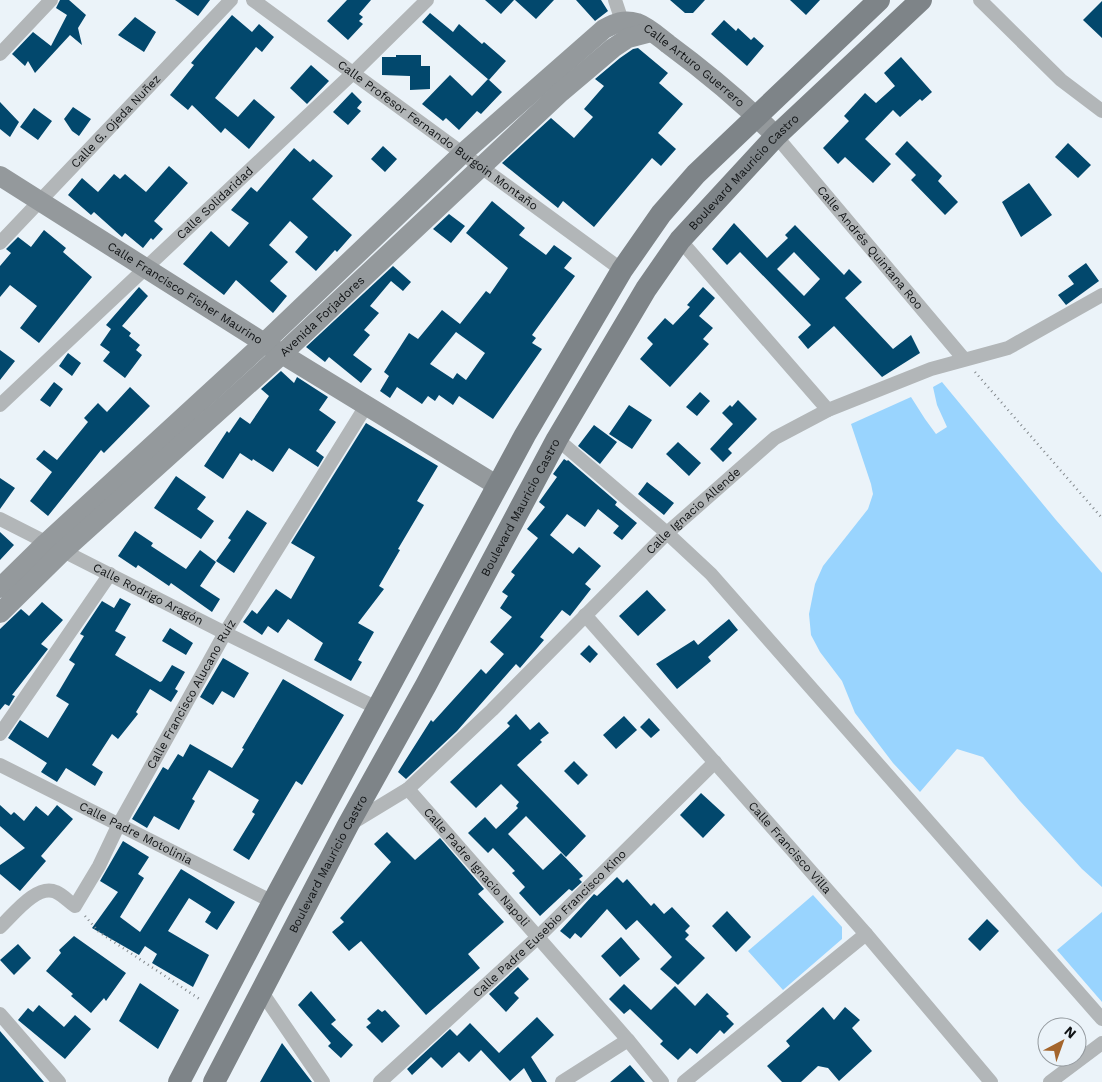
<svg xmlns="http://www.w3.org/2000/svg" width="1102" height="1082" font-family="'Work Sans',sans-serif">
  <rect width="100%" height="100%" fill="#ebf3f9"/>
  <!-- green -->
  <path fill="#99d4fe" d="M942,382L1056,520L1102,573V887L1082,869L1020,801L983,757L957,749L920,792L893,763L855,713L842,681L820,652L811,635L809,614L815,584L823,566L868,509L873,494L871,484L851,424L911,397L925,419L936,434L947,427L937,405L933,387Z
    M813,895L842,927V939L783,990L748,951Z
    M1102,912V1002L1057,950Z"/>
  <!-- building -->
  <path fill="#02486d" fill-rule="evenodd" d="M60,0H69L86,15L78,28L82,45L70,35L35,73L28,61L25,66L12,54L33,32L51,46L67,15L56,8Z
    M175,0H210L198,16Z
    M347,0H371L359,14L363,17L359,21L363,24L348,40L327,21Z
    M485,0H514L501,14Z
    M515,0H554L536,19Z
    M576,0H601L608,11L595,21Z
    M670,0H705L693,13H685Z
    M790,0H820L806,15Z
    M1102,1V38L1083,20Z
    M430,13L453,32L459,24L482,44L484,42L506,61L489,80L422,22Z
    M232,15L252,32L259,24L274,37L262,52L256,47L215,98L238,117L254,99L275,117L249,149L225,128L221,133L192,105L188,110L170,95L194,65L191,63Z
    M135,17L156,32L144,52L118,35Z
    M724,20L736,31L738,28L751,40L754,37L764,46L747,66L711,34Z
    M638,48L668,73L659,83L683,104L658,133L676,149L661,166L652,158L594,227L563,201L558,208L502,163L551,118L574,138L593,117L584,109L604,86L595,79L620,58L633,49Z
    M396,55H421V66H430V89L410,90V76L382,75V57H396Z
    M901,57L932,92L922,101L920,99L900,117L893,110L865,139L891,164L873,183L845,157L838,164L823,148L849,121L844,116L865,93L876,103L895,86L884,73Z
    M311,65L329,81L307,104L290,88Z
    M450,75L472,96L488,79L502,92L481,114L477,111L459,130L446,118L443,121L422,104Z
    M352,92L362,102L357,108L361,111L348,125L333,112Z
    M0,102L19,122L10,137L0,129Z
    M73,107L91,119L79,136L72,131L64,119Z
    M34,108L52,121L38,140L20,127Z
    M907,141L942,176L938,181L958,202L945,215L911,180L916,175L895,154Z
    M1068,143L1091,165L1078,178L1055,157Z
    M383,146L397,159L385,172L371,159Z
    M294,148L310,162L313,159L333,176L312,199L352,235L337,252L335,250L316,271L295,252L308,237L290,221L269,245L288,262L270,281L287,296L273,313L236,280L224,295L183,264L211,231L229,247L249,223L231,210L251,187L257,192Z
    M169,166L188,183L154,221L163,229L153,240L151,238L143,248L125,233L122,237L94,212L91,215L68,195L82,178L98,192L114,174L120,179L125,174L146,192Z
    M1029,183L1052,215L1021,237L1002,202Z
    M492,201L525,228L519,235L546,255L554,245L572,258L564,268L575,276L532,335L536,338L532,343L542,349L493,419L459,396L453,405L439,395L435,401L428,396L422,404L397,387L390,398L380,391L389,376L384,372L409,333L418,339L442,310L460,324L486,291L490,294L508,268L466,233ZM456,332L485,353L466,380L457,373L453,379L430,364Z
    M449,214L465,226L451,243L433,229Z
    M734,223L767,258L788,238L785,235L795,225L844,275L849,269L862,282L845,298L893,349L911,335L920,353L882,377L834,326L808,349L798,337L811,325L740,252L727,265L712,249ZM794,252L820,279L804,296L777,269Z
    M44,230L66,248L63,252L92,277L39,343L20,328L37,306L10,285L0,297V266L11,253L6,249L18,237L31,247Z
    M1086,263L1099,281L1066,305L1058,295L1074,284L1068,276Z
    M393,266L411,282L403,291L391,281L370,306L379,313L364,330L370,335L353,355L372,369L361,383L329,357L325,362L306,347Z
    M139,287L148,296L122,326L131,333L129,336L140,345L136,350L142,355L125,378L103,361L110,352L100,345L111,329L106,325Z
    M703,287L715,298L699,316L713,328L703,339L709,344L670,387L640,359L653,344L647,338L665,318L673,325L690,307L687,305Z
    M0,350L15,361L0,380Z
    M68,353L81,363L72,376L59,366Z
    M281,371L294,383L297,377L328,397L319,410L336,422L316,451L324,457L318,467L289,448L273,472L253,459L252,461L240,453L223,479L204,466L227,431L229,433L240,417L250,424L269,396L261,389Z
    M54,382L63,389L50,407L40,400Z
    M130,387L150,406L104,453L101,450L48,516L30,501L52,472L36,459L44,450L57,460L88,422L84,418L98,403L107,412Z
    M700,392L710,401L697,416L686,407Z
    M738,400L757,419L728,449L732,453L723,462L710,449L733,424L722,413L730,405L732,407Z
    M629,405L652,420L632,449L609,434Z
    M366,423L438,466L417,501L424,505L398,549L400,550L379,586L384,589L358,623L374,632L358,660L362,662L351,681L314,660L323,643L288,619L278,633L268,626L262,635L243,622L252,610L257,614L276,589L291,599L315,557L291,543Z
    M594,425L617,442L600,464L578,446Z
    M678,442L701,463L689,476L666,454Z
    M564,459L567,461L568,460L617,502L615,505L637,523L622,540L613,533L619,526L598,509L585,527L567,514L550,535L573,554L579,547L601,566L585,584L591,589L570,616L562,610L540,637L544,640L520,668L516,664L457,731L406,779L398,772L431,720L433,722L481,669L486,674L504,654L490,642L512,617L500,608L508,596L502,592L515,575L511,572L538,538L527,529L545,507L539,502L557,477L553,474Z
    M176,476L206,497L197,509L214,521L201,539L154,508Z
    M0,478L15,488L0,509Z
    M647,482L674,503L664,515L638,494Z
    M247,510L267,523L234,573L216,561L231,540L228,538Z
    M135,531L153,543L151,546L186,569L200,550L216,562L200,586L220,599L212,612L171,583L169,586L138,565L136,568L118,556Z
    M0,532L14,545L0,560Z
    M647,590L666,610L638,636L619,616Z
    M120,598L131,604L115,631L126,637L115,655L160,682L162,681L172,665L185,672L175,689L178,691L171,702L150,689L136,712L138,714L118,739L112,734L92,765L103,772L95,786L66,768L57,782L41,772L47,763L8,738L20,720L48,738L69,704L56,696L75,664L69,660L84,636L80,634L102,601L114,608Z
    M42,602L63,620L41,644L48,649L12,695L15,696L9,706L5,704L0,710V629L21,609L29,616Z
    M729,619L738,630L708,657L711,661L677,689L656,664L694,640L698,645Z
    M170,628L193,643L186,655L162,641Z
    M589,645L598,654L590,663L580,654Z
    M223,658L249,673L234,698L222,691L213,705L200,697Z
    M283,679L344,715L302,785L296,781L249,860L233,850L255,814L252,812L259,800L209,770L192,799L195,801L179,830L154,816L147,828L132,819L163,767L168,770L178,754L183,757L190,744L232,768L244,749L242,748Z
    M516,714L530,730L539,722L549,733L540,740L542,742L517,765L586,836L566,857L526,816L508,834L543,870L561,853L583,876L579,879L582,882L572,891L569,889L540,916L519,893L525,887L512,873L515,871L493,848L488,853L468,833L485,817L496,829L518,808L516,806L519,802L501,784L476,808L450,782L510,726L507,723Z
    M624,716L637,730L616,749L603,735Z
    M649,718L660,730L651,738L640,727Z
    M574,761L588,775L578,785L564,771Z
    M701,793L725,815L703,838L680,815Z
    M0,805L11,815L14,812L24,821L36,806L48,816L57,805L73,819L41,856L46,861L20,891L0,874V865L25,848L0,826Z
    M387,832L415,860L440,838L484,889L478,894L504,922L468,954L480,968L426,1015L361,941L349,951L332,932L344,922L340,918L391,862L374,844Z
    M123,841L149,857L138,874L144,878L120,917L140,932L181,869L235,902L217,930L205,922L211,912L189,898L168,931L209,955L193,987L152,963L157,954L145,946L139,955L92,928L118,892L100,881Z
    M617,877L623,883L627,879L651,906L654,903L664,914L672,907L690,926L685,931L689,935L685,939L705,958L678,985L660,969L672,957L637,920L626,930L607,909L581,938L575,933L570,939L560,931L594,894L597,896Z
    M727,911L751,937L736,952L712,926Z
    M987,919L999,931L980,951L968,939Z
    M74,936L126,973L106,1001L104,998L91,1013L71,996L73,994L46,971L61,953L59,950Z
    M621,937L640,959L620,977L601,956Z
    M18,944L31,958L14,975L0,960Z
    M518,967L529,979L514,993L519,998L506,1012L489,994Z
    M140,983L179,1010L158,1049L119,1021Z
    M624,984L651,1010L675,986L695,1006L707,993L729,1014L726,1016L734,1024L724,1034L720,1030L697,1054L690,1048L678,1060L660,1044L663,1041L630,1009L624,1014L609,999Z
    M311,991L336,1020L331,1024L353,1045L341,1058L328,1046L331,1043L298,1005Z
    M39,1005L64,1027L75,1015L91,1029L65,1059L18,1020L28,1008L33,1012Z
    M823,1007L834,1020L845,1007L860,1020L852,1028L872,1051L839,1081L828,1068L818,1066L801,1082H782L767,1066L790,1046L786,1041Z
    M378,1009L382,1012L385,1010L400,1026L382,1043L366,1027L371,1023L367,1019Z
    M537,1017L554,1035L531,1057L547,1082H532L524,1068L510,1081L481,1050L469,1062L459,1052L442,1068L431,1057L412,1075L407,1069L450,1029L457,1036L470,1023L499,1053Z
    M0,1031L44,1082H0Z
    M282,1043L312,1082H260Z
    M630,1065L645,1082H610Z"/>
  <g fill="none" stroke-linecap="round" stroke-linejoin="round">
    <!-- path -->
    <path stroke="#82888c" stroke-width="2.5" stroke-dasharray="1 4" stroke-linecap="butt" d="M975,372L1102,518
      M85,916L99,932L201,1000"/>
    <!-- street -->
    <g stroke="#b2b6b8" stroke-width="14">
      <path id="s1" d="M253,0L622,270"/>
      <path d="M615,0L625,30"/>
      <path d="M980,0L1061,80L1102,111"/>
      <path d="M0,54L51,0"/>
      <path id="s2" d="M776,136L964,359"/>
      <path d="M680,240L828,410"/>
      <path id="s3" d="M0,243L231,0"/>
      <path id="s4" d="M0,405L353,73L427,0"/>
      <path d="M557,439L667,533L711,574L1102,1019"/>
      <path id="s5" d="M0,519L225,633L377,708"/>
      <path id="s6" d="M585,615L866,934L991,1082"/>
      <path d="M0,734L110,574"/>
      <path id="s7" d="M0,765L273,902"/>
      <path id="s8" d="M408,789L628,1040L662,1082"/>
      <path id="s9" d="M352,823L408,789L492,710L667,533L775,438L828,410L931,369L1008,348L1102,295"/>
      <path id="s10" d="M0,927C13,915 37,883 56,892C63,895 69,902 75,906L99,866L118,826L225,633L366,406"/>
      <path d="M261,991L323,1082"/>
      <path d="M0,1014L59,1082"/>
      <path id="s11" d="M380,1082L537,938L715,762"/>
      <path d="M562,1082L628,1040"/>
      <path d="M684,1082L866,934"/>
      <path d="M1050,1082L1102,1043"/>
    </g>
    <!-- secondary -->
    <g stroke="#94999c" stroke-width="20">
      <path id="s12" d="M0,176L264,343L498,486"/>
      <path id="s13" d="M0,588L46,543L264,343L463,153L604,29C615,23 624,19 637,23C648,27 659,37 668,44C706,72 743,103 776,136"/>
      <path id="s14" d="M0,613L63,551L282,354L561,92L613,48L628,38L651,32"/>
    </g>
    <!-- primary -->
    <g stroke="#7e8488" stroke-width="22">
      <path d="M179,1082L273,902L525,435L622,270L661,214L696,174L879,0"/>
      <path id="s15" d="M214,1082L348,825L426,685L557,439L646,289L680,240L776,136L921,0"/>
    </g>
  </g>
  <g text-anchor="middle" stroke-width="5" stroke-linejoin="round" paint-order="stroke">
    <!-- street labels -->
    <g font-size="12" fill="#101315" stroke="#ebf3f9">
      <text dy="4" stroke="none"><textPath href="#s13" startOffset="929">Calle Arturo Guerrero</textPath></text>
      <text dy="4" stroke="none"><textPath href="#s3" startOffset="168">Calle G. Ojeda Nuñez</textPath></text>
      <text dy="4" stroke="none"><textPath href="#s1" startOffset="229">Calle Profesor Fernando Burgoin Montaño</textPath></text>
      <text dy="4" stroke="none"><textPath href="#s15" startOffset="1056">Boulevard Mauricio Castro</textPath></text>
      <text dy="4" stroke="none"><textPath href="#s4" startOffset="295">Calle Solidaridad</textPath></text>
      <text dy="4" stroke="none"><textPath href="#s2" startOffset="146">Calle Andrés Quintana Roo</textPath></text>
      <text dy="4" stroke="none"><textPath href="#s12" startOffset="219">Calle Francisco Fisher Maurino</textPath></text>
      <text dy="4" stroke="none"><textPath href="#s14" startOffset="438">Avenida Forjadores</textPath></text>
      <text dy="4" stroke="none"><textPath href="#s15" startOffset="651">Boulevard Mauricio Castro</textPath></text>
      <text dy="4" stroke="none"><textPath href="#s9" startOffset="464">Calle Ignacio Allende</textPath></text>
      <text dy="4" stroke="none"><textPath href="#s5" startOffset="166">Calle Rodrigo Aragón</textPath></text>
      <text dy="4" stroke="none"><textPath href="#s10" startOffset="335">Calle Francisco Alucano Ruíz</textPath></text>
      <text dy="4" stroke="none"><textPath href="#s7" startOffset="152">Calle Padre Motolinia</textPath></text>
      <text dy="4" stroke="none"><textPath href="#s6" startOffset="310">Calle Francisco Villa</textPath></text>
      <text dy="4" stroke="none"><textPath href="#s15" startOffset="246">Boulevard Mauricio Castro</textPath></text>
      <text dy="4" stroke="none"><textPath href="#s8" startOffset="104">Calle Padre Ignacio Napoli</textPath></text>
      <text dy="4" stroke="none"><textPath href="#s11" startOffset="232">Calle Padre Eusebio Francisco Kino</textPath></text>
    </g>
  </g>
  <!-- north arrow -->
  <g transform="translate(1062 1042) rotate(41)"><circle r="24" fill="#ebf3f9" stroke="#93999e"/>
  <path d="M0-4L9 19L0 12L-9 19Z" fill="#a4652c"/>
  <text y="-8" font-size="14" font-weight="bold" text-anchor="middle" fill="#101315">N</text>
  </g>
</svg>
